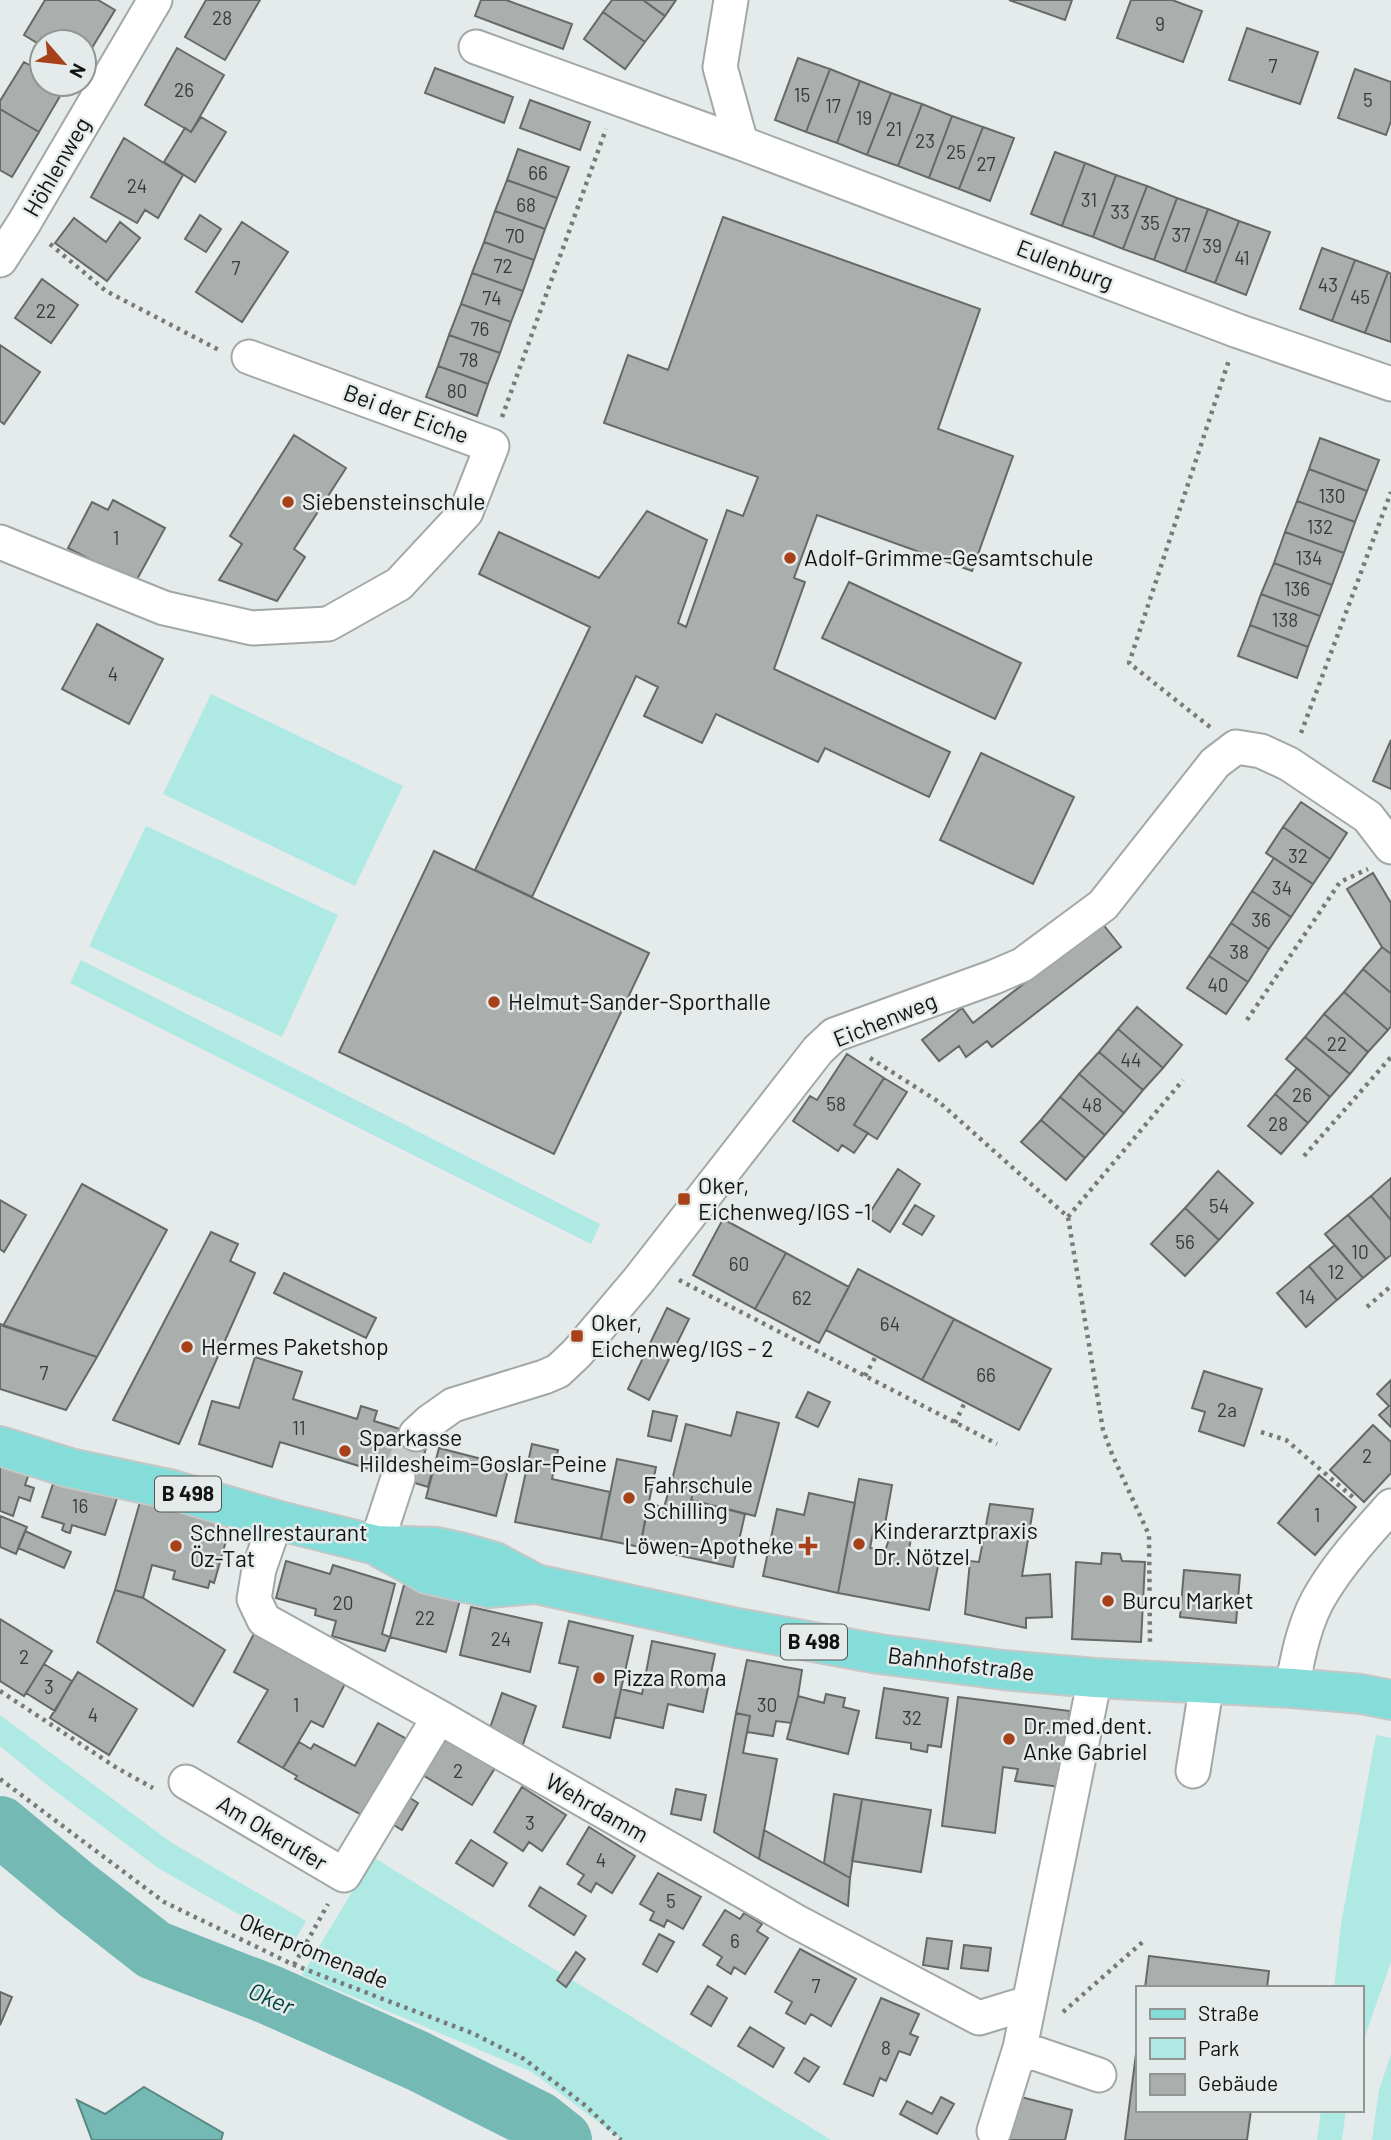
<svg xmlns="http://www.w3.org/2000/svg" width="1391" height="2140" font-family="Barlow,sans-serif">
  <rect width="100%" height="100%" fill="#e5ebea"/>
  <!-- green -->
  <path fill="#afe9e4" d="M211,694L403,786L355,886L163,794Z
    M146,826L338,915L282,1037L89,946Z
    M81,960L600,1224L591,1244L70,983Z
    M0,1715L172,1843L306,1921L292,1945L158,1868L51,1788L0,1746Z
    M1376,1735L1391,1738V1962L1361,2048V1988H1334L1341,1924Z
    M373,1857L831,2140H622L532,2072L302,1975Z
    M1391,2054V2140H1372L1379,2090Z
    M1321,2110H1346L1342,2140H1317Z"/>
  <!-- water -->
  <path fill="#74b9b4" stroke="#578884" stroke-width="2" d="M144,2087L223,2133L221,2140H92L77,2100L105,2114Z"/>
  <g fill="none" stroke-linecap="round" stroke-linejoin="round">
    <!-- river -->
    <path stroke="#74b9b4" stroke-width="60" d="M0,1826L77,1890L154,1950L270,1995L418,2061L538,2121L562,2140"/>
  </g>
  <!-- building -->
  <path fill="#aaafae" stroke="#656a69" stroke-width="2" d="M45,0H98L115,10L84,61V42H42V46L24,35Z
    M206,0H260L225,60L185,37Z
    M481,0H506L572,24L563,49L475,16Z
    M612,0H643L665,16L645,42L603,12Z
    M643,0H676L665,16Z
    M1009,0H1072L1065,20Z
    M1131,0H1172L1202,11L1183,62L1117,38Z
    M603,12L645,42L625,69L584,39Z
    M1247,28L1318,52L1300,104L1229,80Z
    M177,48L224,75L191,132L145,105Z
    M798,58L830,69L806,132L775,120Z
    M24,62L42,72V84H62L66,86L39,132L0,109V101Z
    M435,68L513,97L504,123L425,93Z
    M830,69L860,81L837,143L806,132Z
    M1355,69L1391,82V121L1386,135L1338,118Z
    M860,81L891,93L867,155L837,143Z
    M891,93L922,104L898,166L867,155Z
    M530,100L590,122L580,150L520,128Z
    M922,104L952,116L929,178L898,166Z
    M0,109L39,132L12,177L0,170Z
    M952,116L983,127L959,189L929,178Z
    M201,117L226,132L195,182L164,162L185,128L191,132Z
    M983,127L1014,138L990,201L959,189Z
    M124,138L183,175L158,218L145,210L137,223L91,197Z
    M518,149L569,167L557,198L507,180Z
    M1055,152L1085,163L1062,226L1031,214Z
    M1085,163L1116,175L1093,237L1062,226Z
    M1116,175L1147,186L1123,249L1093,237Z
    M507,180L557,198L545,229L495,211Z
    M1147,186L1177,198L1154,260L1123,249Z
    M1177,198L1208,209L1185,272L1154,260Z
    M1208,209L1239,221L1215,283L1185,272Z
    M495,211L545,229L534,260L484,242Z
    M200,215L221,229L206,252L185,239Z
    M723,217L980,309L938,429L1013,456L972,571L817,515L794,578L805,582L774,669L950,752L929,797L825,748L818,762L716,714L702,743L644,716L658,687L636,676L532,897L475,870L590,627L479,574L499,532L599,578L647,511L707,540L678,623L686,627L727,510L743,516L758,477L604,423L628,355L668,370Z
    M74,218L106,242L120,222L140,238L107,281L55,243Z
    M1239,221L1270,232L1246,295L1215,283Z
    M242,222L288,252L242,322L196,292Z
    M484,242L534,260L523,291L472,273Z
    M1322,248L1355,260L1332,321L1300,309Z
    M1355,260L1388,272L1365,333L1332,321Z
    M1388,272L1391,274V342L1365,333Z
    M472,273L523,291L511,322L461,304Z
    M42,279L78,305L51,343L15,318Z
    M461,304L511,322L500,353L449,335Z
    M449,335L500,353L488,384L438,366Z
    M0,345L40,372L4,424L0,421Z
    M438,366L488,384L477,416L426,397Z
    M294,435L346,468L294,549L305,557L277,601L219,580L242,544L230,536Z
    M1320,438L1379,460L1367,491L1309,469Z
    M1309,469L1367,491L1355,522L1297,501Z
    M113,500L165,528L135,583L68,548L92,502L108,510Z
    M1297,501L1355,522L1344,553L1285,532Z
    M1285,532L1344,553L1332,585L1274,563Z
    M1274,563L1332,585L1320,616L1261,594Z
    M849,582L1021,663L995,719L822,638Z
    M1261,594L1320,616L1308,647L1250,625Z
    M97,624L163,659L129,724L62,689Z
    M1250,625L1308,647L1297,678L1238,656Z
    M1391,740V789L1373,781Z
    M981,753L1074,797L1033,884L940,840Z
    M1301,802L1347,833L1330,859L1283,827Z
    M1283,827L1330,859L1313,884L1266,853Z
    M434,851L649,953L554,1154L339,1052Z
    M1274,858L1313,884L1291,917L1252,891Z
    M1373,873L1391,903V954L1382,947L1347,889Z
    M1252,891L1291,917L1269,949L1231,923Z
    M1102,923L1121,947L992,1047L987,1041L966,1057L959,1046L939,1061L922,1040L962,1008L973,1023Z
    M1231,923L1269,949L1248,982L1209,956Z
    M1382,947L1391,954V993L1363,969Z
    M1209,956L1248,982L1226,1014L1187,988Z
    M1363,969L1391,993V1026L1388,1030L1344,992Z
    M1344,992L1388,1030L1368,1052L1324,1014Z
    M1137,1007L1182,1045L1163,1068L1118,1029Z
    M1324,1014L1368,1052L1350,1074L1305,1037Z
    M1118,1029L1163,1068L1143,1090L1099,1052Z
    M1305,1037L1350,1074L1330,1097L1286,1059Z
    M1099,1052L1143,1090L1124,1113L1079,1074Z
    M847,1054L884,1078L854,1125L868,1133L854,1153L842,1145L838,1151L793,1121L810,1096L817,1100Z
    M1297,1068L1330,1097L1308,1123L1275,1094Z
    M1079,1074L1124,1113L1105,1135L1060,1097Z
    M884,1078L907,1092L877,1139L854,1125Z
    M1275,1094L1308,1123L1281,1154L1248,1126Z
    M1060,1097L1105,1135L1085,1158L1041,1120Z
    M1041,1120L1085,1158L1066,1180L1021,1142Z
    M898,1169L920,1184L890,1232L867,1217Z
    M1218,1171L1253,1203L1219,1240L1185,1208Z
    M1391,1178V1220L1371,1196Z
    M82,1184L167,1230L97,1357L3,1326Z
    M1371,1196L1391,1220V1255L1386,1259L1348,1215Z
    M0,1200L26,1215L4,1252L0,1249Z
    M915,1205L934,1216L922,1235L903,1224Z
    M1185,1208L1219,1240L1185,1276L1151,1244Z
    M1348,1215L1386,1259L1363,1278L1325,1234Z
    M723,1219L786,1253L755,1309L693,1275Z
    M211,1232L238,1244L230,1261L255,1273L179,1444L113,1420Z
    M1335,1245L1363,1278L1337,1300L1309,1266Z
    M786,1253L849,1287L819,1343L755,1309Z
    M1309,1266L1337,1300L1306,1327L1277,1293Z
    M858,1269L954,1319L922,1380L826,1330Z
    M284,1273L376,1318L366,1338L274,1293Z
    M667,1308L689,1319L649,1400L628,1389Z
    M954,1319L1051,1369L1019,1430L922,1380Z
    M0,1324L97,1357L66,1410L0,1389Z
    M255,1357L302,1372L293,1399L357,1419L361,1406L377,1411L374,1421L429,1438L420,1468L432,1472L428,1487L280,1442L272,1467L199,1444L212,1401L239,1408Z
    M1204,1371L1262,1389L1244,1446L1199,1431L1205,1412L1192,1408Z
    M1391,1380V1427L1379,1415L1389,1406L1377,1394Z
    M808,1392L830,1402L818,1427L796,1417Z
    M653,1411L677,1416L671,1441L648,1436Z
    M737,1412L779,1423L755,1516L691,1500L694,1490L671,1484L686,1424L731,1436Z
    M1373,1425L1391,1442V1473L1364,1502L1330,1470Z
    M532,1444L558,1450L552,1479L610,1492L601,1539L515,1522Z
    M439,1448L509,1466L496,1516L426,1498Z
    M0,1458L31,1468L25,1485L34,1488L30,1501L19,1497L13,1516L0,1511Z
    M617,1459L656,1467L640,1547L601,1539Z
    M56,1475L118,1495L105,1535L72,1525L70,1533L66,1532L62,1530L64,1524L42,1517Z
    M1319,1475L1356,1507L1315,1555L1278,1523Z
    M859,1479L892,1485L884,1530L874,1528L870,1548L885,1551L892,1531L899,1529L906,1531L911,1538L908,1556L939,1561L929,1610L838,1593Z
    M671,1484L694,1490L691,1500L745,1514L733,1567L640,1547L648,1504L664,1507Z
    M809,1493L855,1503L838,1593L763,1576L777,1509L804,1515Z
    M140,1502L230,1527L214,1583L210,1581L208,1588L173,1579L175,1571L152,1565L143,1598L115,1590Z
    M990,1504L1033,1509L1022,1576L1050,1574L1052,1617L1026,1618V1628L965,1614L970,1561L979,1562Z
    M0,1516L27,1527L16,1554L0,1547Z
    M25,1531L71,1552L64,1568L18,1548Z
    M1102,1553L1120,1554L1122,1561L1145,1562L1141,1642L1072,1639L1076,1562L1101,1564Z
    M286,1561L330,1574L333,1565L395,1584L382,1634L390,1637L385,1651L332,1636L336,1621L315,1615L316,1609L276,1598Z
    M1184,1570L1240,1575L1236,1623L1180,1617Z
    M404,1585L460,1600L446,1652L390,1637Z
    M115,1590L143,1598L225,1650L193,1706L97,1642Z
    M471,1607L542,1623L530,1672L460,1655Z
    M0,1619L52,1651L24,1696L0,1681Z
    M569,1621L633,1636L610,1738L563,1727L578,1667L559,1663Z
    M257,1628L349,1676L323,1727L311,1721L283,1768L238,1742L268,1690L234,1672Z
    M652,1641L715,1654L703,1712L668,1704L663,1728L615,1717L621,1689L642,1694Z
    M747,1660L802,1670L798,1696L791,1723L776,1721L773,1736L747,1732L750,1716L736,1713Z
    M44,1664L72,1681L55,1711L26,1693Z
    M78,1672L137,1709L109,1755L50,1718Z
    M884,1688L948,1698L941,1747L928,1745L927,1752L911,1749V1743L876,1738Z
    M502,1693L536,1706L522,1747L490,1728Z
    M826,1694L845,1698L843,1707L859,1711L848,1754L787,1739L798,1696L824,1703Z
    M958,1697L1070,1711L1060,1787L1015,1781L1018,1769L1003,1767L995,1833L942,1826Z
    M736,1713L750,1716L743,1753L777,1759L759,1859L714,1832Z
    M378,1723L412,1742L369,1819L295,1779L297,1776L283,1768L299,1742L311,1749L314,1744L355,1766Z
    M444,1736L495,1768L472,1805L421,1774Z
    M522,1787L566,1815L542,1851L529,1842L523,1851L494,1832Z
    M676,1789L706,1795L701,1820L671,1814Z
    M834,1794L862,1799L850,1878L824,1863Z
    M405,1795L418,1803L402,1830L389,1822Z
    M862,1799L931,1810L921,1872L852,1861Z
    M589,1827L635,1856L612,1893L596,1883L591,1892L578,1884L584,1875L567,1864Z
    M764,1830L850,1878L848,1906L759,1859Z
    M471,1840L507,1863L493,1886L456,1863Z
    M658,1873L701,1897L683,1929L667,1920L664,1927L650,1920L654,1912L640,1904Z
    M540,1887L586,1916L574,1935L529,1906Z
    M725,1910L740,1919L744,1913L762,1924L757,1931L768,1938L745,1974L734,1967L731,1974L717,1965L722,1957L703,1945Z
    M659,1934L674,1942L657,1972L643,1964Z
    M927,1938L952,1941L948,1969L923,1965Z
    M964,1945L991,1948L988,1971L961,1968Z
    M800,1949L856,1979L831,2026L811,2014L805,2024L786,2013L792,2002L775,1992Z
    M576,1952L585,1959L566,1987L557,1980Z
    M1149,1956L1269,1971L1267,1988H1145Z
    M708,1986L727,1998L711,2026L691,2014Z
    M0,1992L12,1997L0,2025Z
    M881,1998L919,2014L910,2034L918,2037L910,2055L899,2051L886,2081L880,2078L873,2096L844,2084Z
    M750,2027L784,2048L773,2067L738,2046Z
    M1137,2046V2110H1251L1247,2140H1125Z
    M804,2058L819,2067L809,2082L795,2073Z
    M1017,2096L1072,2110L1065,2140H1006Z
    M941,2097L954,2104L937,2134L900,2114L907,2101L932,2114Z"/>
  <g fill="none" stroke-linecap="round" stroke-linejoin="round">
    <!-- minor-tunnel -->
    <path stroke="#c5cbca" stroke-width="33" stroke-dasharray="33 17" stroke-linecap="butt" d="M398,1478L416,1434"/>
    <defs>
      <path id="minor" d="M731,0L720,67L741,143L1238,331L1391,384
        M476,47L741,143
        M0,260L24,223L155,0
        M0,542L164,608L252,628L328,624L399,584L466,512L492,446L249,357
        M416,1434L429,1422L453,1405L544,1377L558,1371L577,1353L638,1281L818,1050L834,1035L994,977L1022,965L1103,905L1215,763L1236,747L1261,751L1289,764L1368,817L1391,847
        M276,1520L259,1569L254,1599L264,1620L439,1717L797,1922L979,2018L1028,2003
        M376,1545L398,1478
        M1292,1688C1298,1655 1305,1619 1323,1591C1342,1560 1367,1533 1391,1506
        M1193,1771L1207,1683
        M186,1782L344,1875L439,1717
        M1020,2048L1099,2075
        M994,2131L1020,2048L1095,1678"/>
      <path id="major" d="M0,1446L70,1468L169,1489L276,1520L376,1545L437,1547L460,1552L495,1562L536,1584L737,1628L879,1654L1003,1670L1095,1678L1292,1688L1361,1694L1391,1700
        M382,1549L427,1574L453,1580L489,1588L534,1584"/>
    </defs>
    <!-- minor casing -->
    <use href="#minor" stroke="#a2a8a7" stroke-width="37"/>
    <!-- major casing -->
    <use href="#major" stroke="#c6c7c7" stroke-width="42"/>
    <!-- path -->
    <path stroke="#767a79" stroke-width="4.5" stroke-dasharray="3.5 5" stroke-linecap="butt" d="M50,244L106,291L219,350
      M502,417L606,129
      M1210,727L1129,663L1229,360
      M1301,733L1391,492
      M1247,1020L1340,882L1368,869
      M870,1058L939,1102L1068,1217L1103,1430L1112,1454L1149,1535L1150,1645
      M1304,1156L1391,1057
      M1068,1217L1183,1080
      M679,1280L997,1444
      M1367,1307L1391,1286
      M865,1376L876,1356
      M955,1423L965,1402
      M1261,1432L1286,1440L1355,1499
      M0,1691L117,1768L153,1788
      M0,1779L164,1902L294,1965L472,2033L524,2059L586,2106L621,2140
      M294,1965L328,1904
      M1063,2012L1146,1939"/>
    <!-- minor -->
    <use href="#minor" stroke="#fff" stroke-width="33"/>
    <!-- major -->
    <use href="#major" stroke="#85ddd9" stroke-width="38"/>
  </g>
  <!-- markers -->
  <g fill="#a74119" stroke="#e5ebea" stroke-width="2.5">
    <circle cx="288" cy="502" r="7"/>
    <circle cx="790" cy="558" r="7"/>
    <circle cx="494" cy="1002" r="7"/>
    <rect x="677" y="1192" width="14" height="14" rx="3.5"/>
    <rect x="570" y="1329" width="14" height="14" rx="3.5"/>
    <circle cx="187" cy="1347" r="7"/>
    <circle cx="345" cy="1451" r="7"/>
    <circle cx="629" cy="1498" r="7"/>
    <circle cx="859" cy="1544" r="7"/>
    <circle cx="176" cy="1546" r="7"/>
    <path d="M804.5 1535.5h7v7h7v7h-7v7h-7v-7h-7v-7h7z"/>
    <circle cx="1108" cy="1601" r="7"/>
    <circle cx="599" cy="1678" r="7"/>
    <circle cx="1009" cy="1739" r="7"/>
  </g>
  <g text-anchor="middle" stroke-width="5" stroke-linejoin="round" paint-order="stroke">
    <!-- number labels -->
    <g font-size="19" fill="#383b3a">
      <text x="222" y="25">28</text>
      <text x="1160" y="31">9</text>
      <text x="1273" y="73">7</text>
      <text x="184" y="97">26</text>
      <text x="802" y="102">15</text>
      <text x="1368" y="107">5</text>
      <text x="833" y="113">17</text>
      <text x="864" y="125">19</text>
      <text x="894" y="136">21</text>
      <text x="925" y="148">23</text>
      <text x="956" y="159">25</text>
      <text x="986" y="171">27</text>
      <text x="538" y="180">66</text>
      <text x="137" y="193">24</text>
      <text x="1089" y="207">31</text>
      <text x="526" y="212">68</text>
      <text x="1120" y="219">33</text>
      <text x="1150" y="230">35</text>
      <text x="1181" y="242">37</text>
      <text x="515" y="243">70</text>
      <text x="1212" y="253">39</text>
      <text x="1242" y="265">41</text>
      <text x="503" y="273">72</text>
      <text x="236" y="275">7</text>
      <text x="1328" y="292">43</text>
      <text x="1360" y="304">45</text>
      <text x="492" y="305">74</text>
      <text x="46" y="318">22</text>
      <text x="480" y="336">76</text>
      <text x="469" y="367">78</text>
      <text x="457" y="398">80</text>
      <text x="1332" y="503">130</text>
      <text x="1320" y="534">132</text>
      <text x="116" y="545">1</text>
      <text x="1309" y="565">134</text>
      <text x="1297" y="596">136</text>
      <text x="1285" y="627">138</text>
      <text x="113" y="681">4</text>
      <text x="1298" y="863">32</text>
      <text x="1282" y="895">34</text>
      <text x="1261" y="927">36</text>
      <text x="1239" y="959">38</text>
      <text x="1218" y="992">40</text>
      <text x="1337" y="1051">22</text>
      <text x="1131" y="1067">44</text>
      <text x="1302" y="1102">26</text>
      <text x="836" y="1111">58</text>
      <text x="1092" y="1112">48</text>
      <text x="1278" y="1131">28</text>
      <text x="1219" y="1213">54</text>
      <text x="1185" y="1249">56</text>
      <text x="1360" y="1259">10</text>
      <text x="739" y="1271">60</text>
      <text x="1336" y="1279">12</text>
      <text x="1307" y="1304">14</text>
      <text x="802" y="1305">62</text>
      <text x="890" y="1331">64</text>
      <text x="44" y="1380">7</text>
      <text x="986" y="1382">66</text>
      <text x="1227" y="1417">2a</text>
      <text x="299" y="1435">11</text>
      <text x="1367" y="1463">2</text>
      <text x="80" y="1513">16</text>
      <text x="1317" y="1522">1</text>
      <text x="343" y="1610">20</text>
      <text x="425" y="1625">22</text>
      <text x="501" y="1646">24</text>
      <text x="24" y="1664">2</text>
      <text x="49" y="1694">3</text>
      <text x="296" y="1712">1</text>
      <text x="767" y="1712">30</text>
      <text x="93" y="1722">4</text>
      <text x="912" y="1725">32</text>
      <text x="458" y="1778">2</text>
      <text x="530" y="1830">3</text>
      <text x="601" y="1867">4</text>
      <text x="671" y="1908">5</text>
      <text x="735" y="1948">6</text>
      <text x="816" y="1993">7</text>
      <text x="886" y="2055">8</text>
    </g>
    <!-- shield labels -->
    <g fill="#e5ebea" stroke="#515454" stroke-width="2">
      <rect x="155" y="1476.5" width="66" height="35" rx="5"/>
      <rect x="781" y="1624.5" width="66" height="35" rx="5"/>
    </g>
    <g font-size="21" font-weight="bold" fill="#121414">
      <text x="188" y="1501">B 498</text>
      <text x="814" y="1649">B 498</text>
    </g>
    <!-- street labels -->
    <g font-size="23" fill="#121414" stroke="#e5ebea">
      <text transform="translate(57 167) rotate(-60)" y="8">Höhlenweg</text>
      <text transform="translate(1065 265) rotate(21)" y="8">Eulenburg</text>
      <text transform="translate(406 414) rotate(20)" y="8">Bei der Eiche</text>
      <text transform="translate(885 1020) rotate(-22)" y="8">Eichenweg</text>
      <text transform="translate(961 1664) rotate(7)" y="8">Bahnhofstraße</text>
      <text transform="translate(597 1808) rotate(30)" y="8">Wehrdamm</text>
      <text transform="translate(272 1833) rotate(31)" y="8">Am Okerufer</text>
      <text transform="translate(314 1951) rotate(23)" y="8">Okerpromenade</text>
    </g>
    <!-- poi labels -->
    <g font-size="23" fill="#121414" stroke="#e5ebea" text-anchor="start">
      <text x="302" y="510">Siebensteinschule</text>
      <text x="804" y="566">Adolf-Grimme-Gesamtschule</text>
      <text x="508" y="1010">Helmut-Sander-Sporthalle</text>
      <text x="698" y="1194">Oker,<tspan x="698" dy="26">Eichenweg/IGS -1</tspan></text>
      <text x="591" y="1331">Oker,<tspan x="591" dy="26">Eichenweg/IGS - 2</tspan></text>
      <text x="201" y="1355">Hermes Paketshop</text>
      <text x="359" y="1446">Sparkasse<tspan x="359" dy="26">Hildesheim-Goslar-Peine</tspan></text>
      <text x="643" y="1493">Fahrschule<tspan x="643" dy="26">Schilling</tspan></text>
      <text x="873" y="1539">Kinderarztpraxis<tspan x="873" dy="26">Dr. Nötzel</tspan></text>
      <text x="190" y="1541">Schnellrestaurant<tspan x="190" dy="26">Öz-Tat</tspan></text>
      <text x="794" y="1554" text-anchor="end">Löwen-Apotheke</text>
      <text x="1122" y="1609">Burcu Market</text>
      <text x="613" y="1686">Pizza Roma</text>
      <text x="1023" y="1734">Dr.med.dent.<tspan x="1023" dy="26">Anke Gabriel</tspan></text>
    </g>
    <!-- water labels -->
    <g font-size="24" font-style="italic" fill="#004441" stroke="#e5ebea">
      <text transform="translate(271 1999) rotate(23)" y="8">Oker</text>
    </g>
  </g>
  <!-- legend -->
  <rect x="1136" y="1986" width="228" height="126" fill="#e5ebea" stroke="#919594" stroke-width="2"/>
  <rect x="1150" y="2009" width="35" height="10" fill="#85ddd9" stroke="#919594" stroke-width="2"/>
  <text x="1198" y="2021" font-size="21" fill="#121414">Straße</text>
  <rect x="1150" y="2038" width="35" height="21" fill="#afe9e4" stroke="#919594" stroke-width="2"/>
  <text x="1198" y="2056" font-size="21" fill="#121414">Park</text>
  <rect x="1150" y="2074" width="35" height="21" fill="#aaafae" stroke="#919594" stroke-width="2"/>
  <text x="1198" y="2091" font-size="21" fill="#121414">Gebäude</text>
  <!-- north arrow -->
  <g transform="translate(63 63) rotate(118)"><circle r="33" fill="#e5ebea" stroke="#919594" stroke-width="2"/>
  <path d="M0-5L12 26L0 18L-12 26Z" fill="#a74119"/>
  <text y="-10" font-size="19" font-weight="bold" text-anchor="middle" fill="#121414">N</text>
  </g>
</svg>
